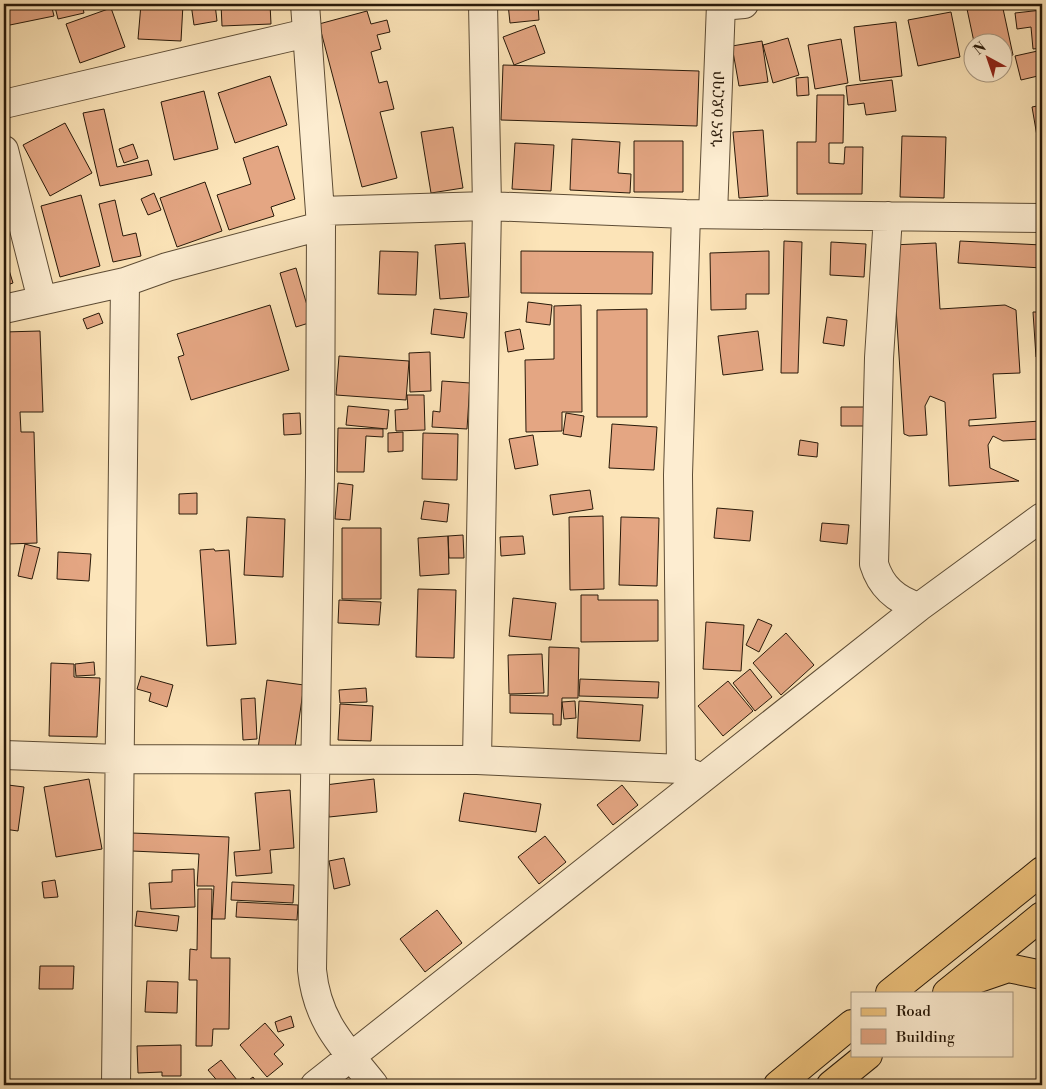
<svg xmlns="http://www.w3.org/2000/svg" width="1046" height="1089" font-family="'Libre Bodoni','Noto Serif Ethiopic',serif">
  <rect width="100%" height="100%" fill="#fce4b8"/>
  <filter id="stains"><feTurbulence type="fractalNoise" baseFrequency=".004" numOctaves="4"/><feColorMatrix values="0 0 0 0 .2 0 0 0 0 .09 0 0 0 0 .02 0 0 0 .5 -.17"/></filter>
  <radialGradient id="worn" r=".72"><stop offset=".6" stop-color="#630" stop-opacity="0"/><stop offset="1" stop-color="#630" stop-opacity=".3"/></radialGradient>
  <!-- building -->
  <path fill="#e4a683" stroke="#281909" d="M4,4H51L54,16L5,26Z
    M69,4H82L84,13L58,19L55,7Z
    M141,4H183L181,41L138,39Z
    M191,4H215L217,21L194,25Z
    M221,4H270L271,24L222,26Z
    M508,4H538L539,20L510,23Z
    M991,4H1002L1013,55L1004,58V42H974L967,9Z
    M111,8L125,47L80,63L66,24Z
    M1042,10V48L1033,49L1031,27L1017,29L1015,13Z
    M367,11L371,24L387,20L390,32L377,35L381,49L371,52L379,83L387,81L394,109L380,112L397,178L362,187L319,24Z
    M951,12L960,57L918,66L908,20Z
    M896,22L902,76L860,81L854,27Z
    M535,25L545,53L514,65L503,37Z
    M788,38L799,75L773,83L763,45Z
    M841,39L848,83L815,89L808,45Z
    M762,41L768,82L739,86L732,46Z
    M1042,50V75L1021,80L1015,56Z
    M503,65L699,71L697,126L501,120Z
    M270,76L287,125L235,143L218,93Z
    M808,77L809,95L797,96L796,78Z
    M892,80L896,111L866,115L864,103L848,105L846,86Z
    M204,91L218,149L174,160L161,102Z
    M817,95H844L843,143H829V163L844,164L845,147H863L862,194H797V142H816Z
    M1042,105V135L1037,136L1032,107Z
    M104,109L117,167L148,160L152,175L100,186L83,113Z
    M65,123L92,173L50,196L23,145Z
    M453,127L463,188L431,193L421,132Z
    M763,130L768,196L739,198L733,132Z
    M902,136L946,137L944,198L900,197Z
    M572,139L620,142L618,173L631,174L630,193L570,190Z
    M634,141H683V192H634Z
    M515,143L554,145L551,191L512,189Z
    M133,144L138,158L124,163L119,149Z
    M278,146L295,199L271,207L274,216L229,230L217,195L251,184L243,158Z
    M205,182L222,231L177,247L160,198Z
    M154,193L161,210L148,215L141,199Z
    M81,195L100,266L60,277L41,206Z
    M115,200L123,236L136,233L141,256L113,262L99,204Z
    M784,241L802,242L798,373H781Z
    M960,241L1042,245V268L958,263Z
    M831,242L866,244L864,277L830,275Z
    M465,243L469,297L440,299L435,245Z
    M936,243L940,309L1005,305L1016,310L1020,373L993,374L996,418L969,420V426L1040,421L1042,469L1040,439L1003,441L993,436L988,445L990,468L1019,481L949,486L945,402L930,396L925,406L927,435L909,436L904,434L892,245Z
    M380,251L418,252L416,295L378,294Z
    M521,251L653,252L652,294L521,293Z
    M769,251V294H746V309L711,310L710,253Z
    M4,254L13,283L4,286Z
    M296,268L312,322L296,327L280,273Z
    M528,302L552,305L550,325L526,322Z
    M270,305L289,370L191,400L178,357L184,355L177,334Z
    M581,305L582,412H562V431L526,432L525,360L554,359V306Z
    M434,309L467,313L464,338L431,334Z
    M647,309V417H597V310Z
    M1033,312H1042V357H1036Z
    M99,313L103,323L87,329L83,319Z
    M827,317L847,320L844,346L823,343Z
    M520,329L524,349L508,352L505,332Z
    M40,331L43,412H20L21,432H34L37,543L8,544L4,332Z
    M758,331L763,370L723,375L718,336Z
    M430,352L431,391L410,392L409,353Z
    M339,356L409,361L406,400L336,395Z
    M442,381L470,383L467,429L432,427L433,411L440,412Z
    M407,395H424L425,430L396,431L395,410L408,409Z
    M348,406L389,410L387,429L346,425Z
    M841,407H867V426H841Z
    M300,413L301,434L284,435L283,414Z
    M566,413L584,416L581,437L563,434Z
    M612,424L657,427L654,470L609,468Z
    M338,428L383,429V437L366,436L364,472H337Z
    M403,432V451L388,452V433Z
    M423,433L458,434L457,480L422,479Z
    M533,435L538,465L515,469L509,439Z
    M800,440L818,443L817,457L798,455Z
    M338,483L353,485L350,520L335,519Z
    M590,490L593,509L553,515L550,495Z
    M197,493V514H179V494Z
    M424,501L449,504L447,522L421,519Z
    M717,508L753,511L750,541L714,538Z
    M603,516L604,589L570,590L569,517Z
    M247,517L285,519L283,577L244,575Z
    M621,517L659,518L657,586L619,585Z
    M822,523L849,525L847,544L820,541Z
    M342,528H381V599H342Z
    M463,535L464,558H449L448,536Z
    M448,536L449,574L420,576L418,538Z
    M523,536L525,554L501,556L500,537Z
    M25,544L40,548L32,579L18,576Z
    M214,549L215,551L229,550L236,644L207,646L200,550Z
    M58,552L91,554L89,581L57,579Z
    M418,589L456,590L454,658L416,657Z
    M581,595H598V600H658V641L581,642Z
    M513,598L556,603L551,640L509,636Z
    M339,600L381,602L379,625L338,623Z
    M758,619L772,625L759,652L746,645Z
    M706,622L744,625L741,671L703,669Z
    M786,633L814,665L781,695L753,663Z
    M549,647L579,648L578,698H562L561,725H553V714L510,713V695L548,696Z
    M542,654L544,693L509,694L508,655Z
    M94,662L95,675L76,676L75,664Z
    M51,663L74,664V677L100,678L97,737L49,736Z
    M750,669L772,697L755,711L733,683Z
    M141,676L173,685L167,707L149,701L151,693L137,689Z
    M580,679L659,682L658,698L579,696Z
    M267,680L304,685L294,754L258,749Z
    M728,681L753,711L723,736L698,706Z
    M366,688L367,702L340,703L339,690Z
    M255,698L257,739L243,740L241,699Z
    M575,701L576,718L564,719L562,702Z
    M579,701L643,705L640,741L577,738Z
    M340,704L373,706L371,741L338,740Z
    M89,779L102,849L56,857L44,787Z
    M374,779L377,812L329,817L325,785Z
    M8,785L24,787L18,831L4,829Z
    M622,785L638,805L613,825L597,805Z
    M290,790L294,848L270,850L272,873L236,876L234,852L260,850L255,793Z
    M464,793L541,804L536,832L459,821Z
    M132,833L229,837L225,919H212L214,886H197L199,854L132,851Z
    M545,836L566,862L539,884L518,857Z
    M344,858L350,885L334,889L329,861Z
    M194,869L195,907L151,909L149,883L172,882V870Z
    M55,880L58,897L44,898L42,882Z
    M232,882L294,885L293,903L231,900Z
    M198,889H212L211,958H230L229,1029H213L212,1046H196L197,980H189L190,949L197,950Z
    M237,902L298,905L297,920L236,917Z
    M437,910L462,943L425,972L400,939Z
    M137,911L179,916L177,931L135,926Z
    M40,966H74L73,989H39Z
    M147,981L178,982L177,1013L145,1012Z
    M291,1016L294,1027L278,1032L275,1022Z
    M265,1023L284,1045L274,1054L283,1064L267,1077L240,1045Z
    M181,1045V1076H162V1072L138,1073L137,1046Z
    M221,1060L241,1085H221L208,1070Z
    M253,1077L259,1085H242Z"/>
  <g fill="none" stroke-linecap="round" stroke-linejoin="round">
    <defs>
      <path id="minor" d="M305,4L321,226L320,473L312,970C317,1022 343,1046 374,1085
        M721,6L744,4
        M4,104L307,33
        M4,150L42,300
        M320,211L487,206L686,214L1042,218
        M713,214L721,4
        M888,216L879,358L874,564C881,587 896,600 919,607
        M4,309L125,282L167,267L321,226
        M4,755L119,759L477,760L681,769L702,778
        M477,760L487,206L483,4
        M681,769L678,475L686,214
        M116,1085L125,282
        M315,1085L919,607L1042,517"/>
      <path id="major" d="M973,980L1008,968L1042,975
        M890,993L1042,871
        M947,993L1042,916
        M778,1085L852,1024
        M831,1085L868,1055"/>
    </defs>
    <!-- minor casing -->
    <use href="#minor" stroke="#5d4c35" stroke-width="30"/>
    <!-- major casing -->
    <use href="#major" stroke="#281909" stroke-width="30"/>
    <!-- minor -->
    <use href="#minor" stroke="#fdedd1" stroke-width="28"/>
    <!-- major -->
    <use href="#major" stroke="#eec27c" stroke-width="28"/>
  </g>
  <g text-anchor="middle" stroke-width="4" stroke-linejoin="round" paint-order="stroke">
    <!-- street labels -->
    <g font-size="15" fill="#281909" stroke="#fdedd1">
      <text transform="translate(718 109) rotate(-88)" y="5">ጎደና ዕደርባቦ</text>
    </g>
  </g>
  <!-- margin -->
  <rect width="1046" height="1089" fill="none" stroke="#fce4b8" stroke-width="20"/>
  <rect x="5" y="5" width="1036" height="1079" fill="none" stroke="#281909" stroke-width="2.5"/>
  <rect x="10" y="10" width="1026" height="1069" fill="none" stroke="#281909"/>
  <!-- legend -->
  <rect x="851" y="992" width="162" height="65" fill="#fdedd1" stroke="#a89881"/>
  <rect x="861" y="1008" width="25" height="8" fill="#eec27c" stroke="#a89881"/>
  <text x="896" y="1016" font-size="15" fill="#281909">Road</text>
  <rect x="861" y="1029" width="25" height="15" fill="#e4a683" stroke="#a89881"/>
  <text x="896" y="1042" font-size="15" fill="#281909">Building</text>
  <!-- north arrow -->
  <g transform="translate(988 58) rotate(320)"><circle r="24" fill="#fdedd1" stroke="#a89881"/>
  <path d="M0-4L9 19L0 12L-9 19Z" fill="#8f2418"/>
  <text y="-8" font-size="14" font-weight="bold" text-anchor="middle" fill="#281909">N</text>
  </g>
  <rect width="100%" height="100%" filter="url(#stains)"/>
  <rect width="100%" height="100%" fill="url(#worn)"/>
</svg>
